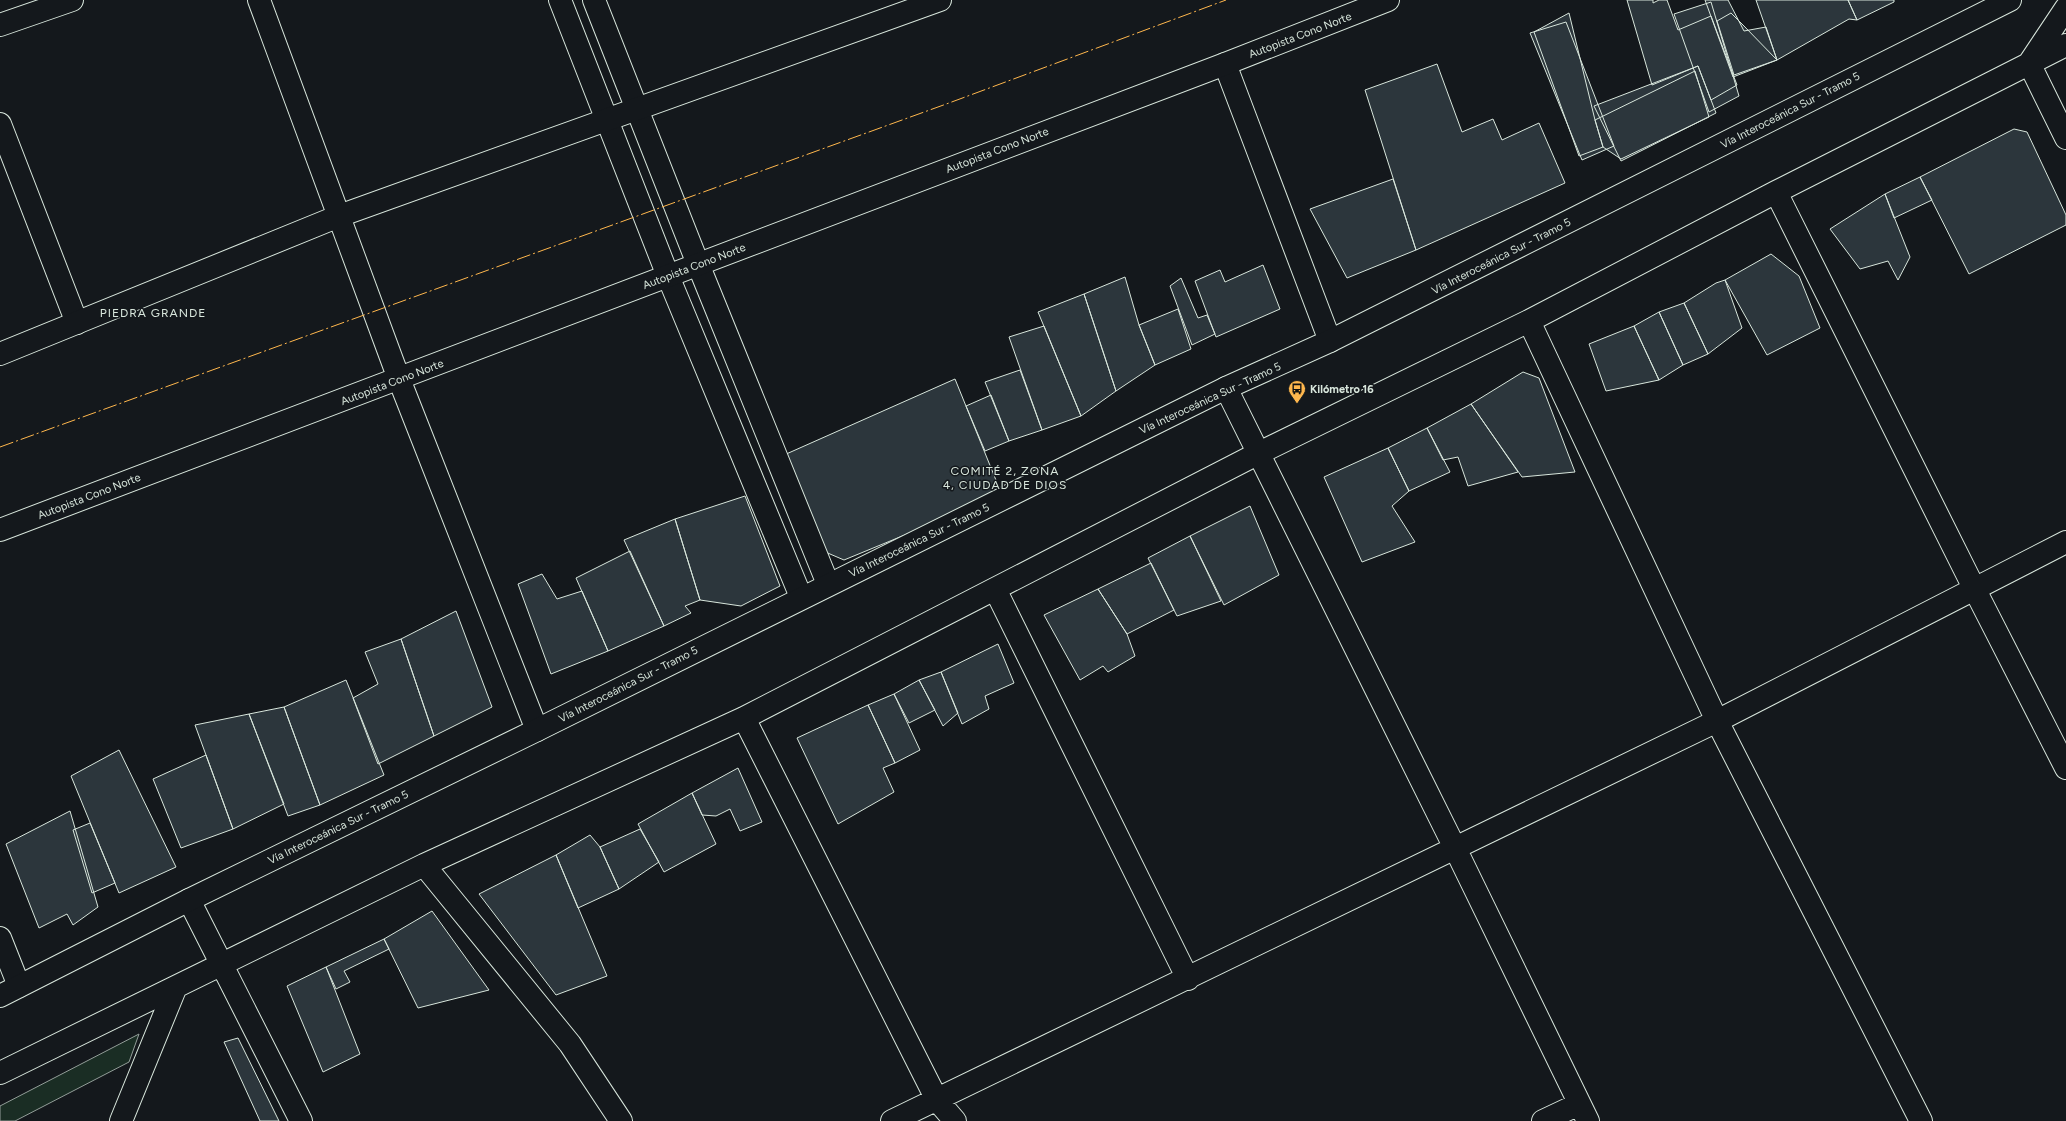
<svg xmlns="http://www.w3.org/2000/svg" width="2066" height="1121" font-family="Figtree,sans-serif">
  <rect width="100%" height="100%" fill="#14181c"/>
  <!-- green -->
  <path fill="#1a2d24" stroke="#939e99" d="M139,1034L129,1062L15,1121H0V1106Z"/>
  <!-- building -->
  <path fill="#2c363c" stroke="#d8e6dc" d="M1627,0H1653V3L1659,0H1667L1678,30L1711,16L1737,85L1711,100L1698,66L1652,85Z
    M1705,0H1728L1744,31L1766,27L1777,60L1733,77Z
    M1756,0H1848L1857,20L1849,19L1777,60Z
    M1848,0H1894V2L1857,20Z
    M1711,2L1739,96L1709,112L1674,14Z
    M1569,13L1595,120L1603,147L1579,156L1534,32Z
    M1731,13L1744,26L1777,60L1734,75L1717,21Z
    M1566,22L1614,146L1582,160L1530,33Z
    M1437,64L1462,132L1493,119L1502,140L1539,123L1565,183L1416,250L1365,90Z
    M1698,66L1716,113L1621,161L1594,106Z
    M1695,71L1709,117L1621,159L1603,147L1595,120Z
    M2014,129L2027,132L2066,215V225L1969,274L1920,177Z
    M1920,177L1932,200L1894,218L1885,194Z
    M1393,179L1416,250L1347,278L1310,209Z
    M1885,194L1910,257L1898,280L1888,261L1860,269L1830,229Z
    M1771,254L1799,276L1820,328L1767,355L1725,280Z
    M1263,265L1280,309L1216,337L1195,281L1220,270L1225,282Z
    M1125,277L1139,325L1155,365L1116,391L1084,294Z
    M1181,278L1198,318L1207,315L1215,334L1192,345L1170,286Z
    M1725,280L1742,328L1708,354L1684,303L1716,283Z
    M1084,294L1116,391L1081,416L1038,312Z
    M1684,303L1708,354L1683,365L1659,312Z
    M1178,309L1191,349L1155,365L1139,325Z
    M1659,312L1683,365L1659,380L1634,326Z
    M1044,326L1081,416L1042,430L1009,337Z
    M1634,326L1659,380L1606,391L1589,344Z
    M1020,370L1042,430L1009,441L985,382Z
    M1523,372L1539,378L1575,472L1522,477L1471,404Z
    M955,379L1002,495L844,560L823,551L784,455Z
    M991,395L1009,441L985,451L966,406Z
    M1471,404L1518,472L1468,486L1458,457L1443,460L1427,428Z
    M1427,428L1450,472L1409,491L1388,448Z
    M1388,448L1409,491L1392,506L1415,542L1362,562L1324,477Z
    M745,496L780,586L741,606L700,600L675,519Z
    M1250,506L1279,575L1224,605L1190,536Z
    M675,519L700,600L685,606L691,613L664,626L624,540Z
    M1190,536L1221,601L1177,616L1148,558Z
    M630,551L664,626L608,651L576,578Z
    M1151,563L1174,610L1127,634L1098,589Z
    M542,574L557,599L582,591L608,651L551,674L518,584Z
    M1098,589L1127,634L1135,656L1108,672L1103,666L1080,680L1044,615Z
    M456,611L492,707L434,736L401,639Z
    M401,639L434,736L378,764L353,698L378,684L365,652Z
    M998,644L1014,683L985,696L989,709L962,724L941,672Z
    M941,672L958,713L943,726L919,680Z
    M346,680L384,775L320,805L284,707Z
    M919,680L935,710L909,723L894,694Z
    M894,694L920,750L895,763L868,705Z
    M868,705L895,763L883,768L894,792L838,824L797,738Z
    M284,707L320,805L288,816L249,714Z
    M249,714L284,804L233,829L195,725Z
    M119,750L176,867L119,893L71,776Z
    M206,755L233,829L181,848L153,779Z
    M738,768L762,822L740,831L730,809L716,816L702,815L692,793Z
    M692,793L716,844L664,872L638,824Z
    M70,811L98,907L73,925L67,914L39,928L6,844Z
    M90,823L115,883L92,893L73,830Z
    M640,829L659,862L619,889L600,847Z
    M590,835L600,847L619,889L578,908L556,855Z
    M556,855L607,976L556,995L479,894Z
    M432,911L489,990L418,1008L384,939Z
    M384,939L389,949L344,971L350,982L336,989L326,967Z
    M326,967L360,1054L323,1072L287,986Z
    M238,1038L279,1121H260L224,1042Z"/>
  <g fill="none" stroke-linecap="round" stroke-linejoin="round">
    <defs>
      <path id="minor" d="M560,0L668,276L801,597
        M594,0L698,264L828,584
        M0,25L72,0
        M2030,62L2066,8
        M2029,63L2066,138
        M1225,64L1330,341
        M0,124L77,323
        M1776,192L1974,588L2066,768
        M1529,321L1717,721L1921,1121
        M1226,388L1455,848L1588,1121
        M995,589L1188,979
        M744,718L937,1100L955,1121
        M424,865L570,1044L621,1121
        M189,900L301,1121
        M0,938L19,986
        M0,1073L424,865L744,718L1257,454L1529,321L1776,192L2066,45
        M121,1121L175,989
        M892,1121L1717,721L2066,542
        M1543,1121L1579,1104"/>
      <path id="major" d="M259,0L399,379L537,730
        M0,354L339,216L940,0
        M0,530L1225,64L1388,0"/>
      <path id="highway" d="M0,996L189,900L537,730L1226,388L1330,341L2010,0"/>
    </defs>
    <!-- minor casing -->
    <use href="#minor" stroke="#d8e6dc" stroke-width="24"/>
    <!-- major casing -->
    <use href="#major" stroke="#d8e6dc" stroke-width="24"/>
    <!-- highway casing -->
    <use href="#highway" stroke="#d8e6dc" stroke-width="24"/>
    <!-- minor -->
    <use href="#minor" stroke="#14181c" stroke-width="22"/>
    <!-- major -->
    <use href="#major" stroke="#14181c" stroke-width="22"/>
    <!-- highway -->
    <use href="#highway" stroke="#14181c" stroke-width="22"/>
    <!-- power -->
    <path stroke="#ffb74d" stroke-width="1" stroke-dasharray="14 3 2 3" stroke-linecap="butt" d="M0,447L949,103L1226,0"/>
  </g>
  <!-- icons -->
  <defs>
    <symbol id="bus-pin" viewBox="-11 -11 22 30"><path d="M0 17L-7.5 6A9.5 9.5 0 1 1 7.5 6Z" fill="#ffb74d" stroke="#14181c"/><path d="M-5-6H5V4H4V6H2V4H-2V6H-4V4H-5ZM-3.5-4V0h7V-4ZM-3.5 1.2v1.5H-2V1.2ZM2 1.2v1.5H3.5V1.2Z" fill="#111"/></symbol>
  </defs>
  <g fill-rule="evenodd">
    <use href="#bus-pin" x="1287" y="379" width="20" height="27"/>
  </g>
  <g text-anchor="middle" stroke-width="3" stroke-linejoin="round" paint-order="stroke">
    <!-- street labels -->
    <g font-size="11" fill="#d8e6dc" stroke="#14181c">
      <text transform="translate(1300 35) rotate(-21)" y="4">Autopista Cono Norte</text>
      <text transform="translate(1790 110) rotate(-27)" y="4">Vía Interoceánica Sur - Tramo 5</text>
      <text transform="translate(997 150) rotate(-21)" y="4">Autopista Cono Norte</text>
      <text transform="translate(1501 256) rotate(-27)" y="4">Vía Interoceánica Sur - Tramo 5</text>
      <text transform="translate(694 266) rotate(-21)" y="4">Autopista Cono Norte</text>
      <text transform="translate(392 382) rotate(-21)" y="4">Autopista Cono Norte</text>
      <text transform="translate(1210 398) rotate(-25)" y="4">Vía Interoceánica Sur - Tramo 5</text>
      <text transform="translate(89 496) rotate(-21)" y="4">Autopista Cono Norte</text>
      <text transform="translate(919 540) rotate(-26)" y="4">Vía Interoceánica Sur - Tramo 5</text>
      <text transform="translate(628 684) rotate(-27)" y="4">Vía Interoceánica Sur - Tramo 5</text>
      <text transform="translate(338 827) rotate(-26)" y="4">Vía Interoceánica Sur - Tramo 5</text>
    </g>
    <!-- poi labels -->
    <g font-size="11" font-weight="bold" fill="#d8e6dc" stroke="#14181c" text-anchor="start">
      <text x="1310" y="393">Kilómetro 16</text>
    </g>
    <!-- neighbourhood labels -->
    <g font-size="12" letter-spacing="1" fill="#d8e6dc" stroke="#14181c">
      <text x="153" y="317">PIEDRA GRANDE</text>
      <text x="1005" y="475">COMITÉ 2, ZONA<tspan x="1005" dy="14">4, CIUDAD DE DIOS</tspan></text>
    </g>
  </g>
</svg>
